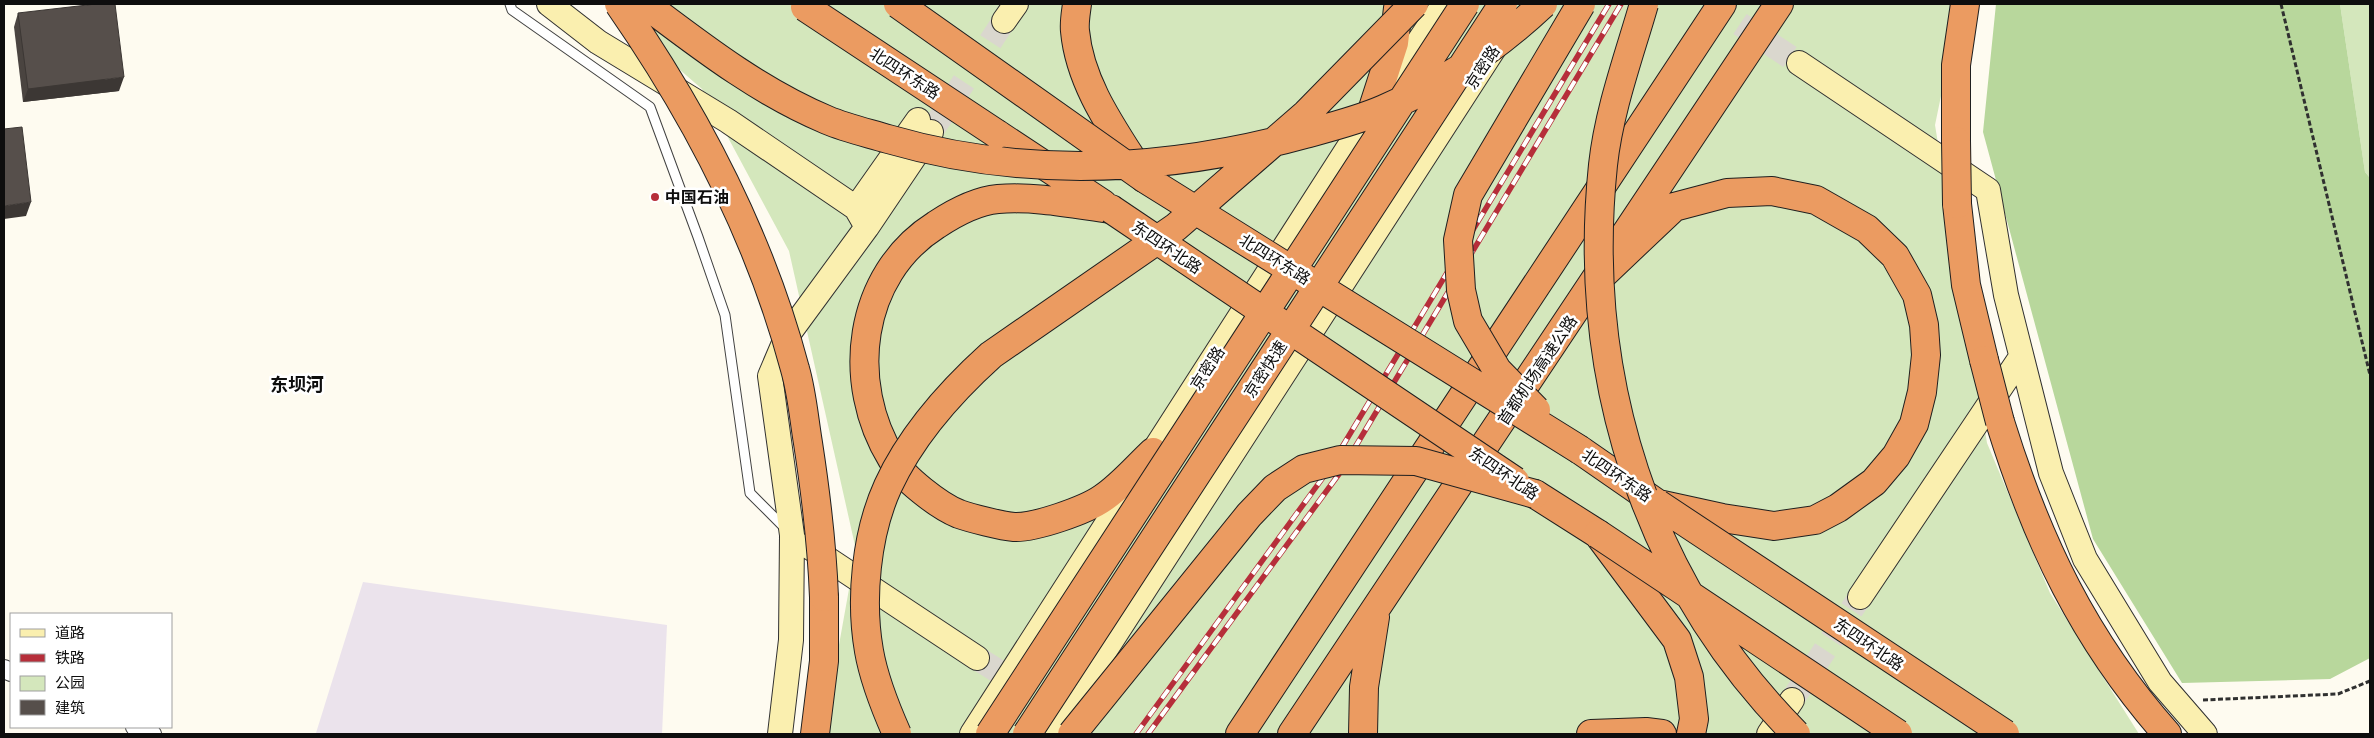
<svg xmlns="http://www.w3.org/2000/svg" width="2374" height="738" font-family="Spectral,'Noto Sans SC',serif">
  <rect width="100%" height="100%" fill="#fefbf0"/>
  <!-- industrial -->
  <path fill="#ebe3ec" d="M363,582L667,625L662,734L316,733Z"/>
  <!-- green -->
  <path fill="#d4e7bc" d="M604,4H1960L1935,125L1987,443L2050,593L2139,734H823L856,550L789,251L702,89Z
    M2340,4H2370V178L2365,172Z"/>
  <!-- forest -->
  <path fill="#b8d79c" d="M1996,4H2340L2365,172L2370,178V658L2330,679L2182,683L2093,539L1983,132Z"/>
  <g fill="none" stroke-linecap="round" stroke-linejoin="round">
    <!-- secondary-tunnel -->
    <path stroke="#dad7ce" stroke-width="24" stroke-dasharray="24 12" stroke-linecap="butt" d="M1710,4L1799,63
      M931,132L1004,21
      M977,658L1098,734
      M1792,700L1860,597"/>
    <defs>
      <path id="lane" d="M510,4L512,10L650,107L698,237L725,315L750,493L786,529"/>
      <path id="street" d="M4,669L11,672
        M135,727L152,734"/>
      <path id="secondary" d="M549,4L598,42L728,121L856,208L867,227
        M1004,21L1016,4
        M1799,63L1988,190L2006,295L2051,473L2085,559L2160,682L2205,734
        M856,208L918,120
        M808,546L977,658
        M1860,597L2021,357
        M780,734L791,640L792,535L770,376L787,336L867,227L931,132
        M972,734L1372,111L1444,4
        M1051,734L1495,47
        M1769,734L1792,700"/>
      <path id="highway" d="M1077,4C1076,12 1074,22 1075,31C1080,86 1116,133 1144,178
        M1372,111L1394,43L1398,8
        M997,134L1103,204
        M1956,141V65L1965,4
        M1957,204L1966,285L1984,360
        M1111,209C1074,204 1036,196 998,199C976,201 954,213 936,225C857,275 845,383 892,459C903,478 939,506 959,514C970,518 1002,526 1014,527C1035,528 1086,510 1103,498C1121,486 1137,467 1153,452
        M2000,422C2037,541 2084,640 2167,734
        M1580,450L1658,504L1722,518L1774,526L1815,520L1838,508L1874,482L1896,456L1914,424L1922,392L1926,355L1924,325L1917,295L1895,256L1867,229L1816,200L1772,191L1727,193L1674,207L1597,280
        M1535,494L1598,534L1677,640L1689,677L1694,719L1691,734
        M815,734L824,661V597
        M1240,734L1722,4
        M1292,734L1779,4
        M1363,734L1364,687L1375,617
        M1591,734L1646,732L1662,734"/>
    </defs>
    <!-- lane casing -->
    <use href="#lane" stroke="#414141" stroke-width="11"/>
    <!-- street casing -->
    <use href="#street" stroke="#414141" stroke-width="20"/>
    <!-- secondary casing -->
    <use href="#secondary" stroke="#303030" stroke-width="26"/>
    <!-- highway casing -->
    <use href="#highway" stroke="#1f1f1f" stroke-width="30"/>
    <!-- path -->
    <path stroke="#303030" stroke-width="3" stroke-dasharray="5 2.5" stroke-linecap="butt" d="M2281,4L2370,375
      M2203,700L2338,694L2370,681"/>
    <!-- lane -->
    <use href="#lane" stroke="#fff" stroke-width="9"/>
    <!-- street -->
    <use href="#street" stroke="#fff" stroke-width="18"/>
    <!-- secondary -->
    <use href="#secondary" stroke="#faefaf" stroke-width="24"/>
    <!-- highway -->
    <use href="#highway" stroke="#eb9b61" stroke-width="28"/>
    <defs>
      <path id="rail" d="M1136,734L1327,472L1609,4
        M1148,734L1339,474L1621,4"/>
    </defs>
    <!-- rail casing -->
    <use href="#rail" stroke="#b62e3a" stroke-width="5.5"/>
    <!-- rail -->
    <use href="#rail" stroke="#fff" stroke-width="4" stroke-dasharray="11" stroke-linecap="butt"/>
    <defs>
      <path id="highway-bridge" d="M619,4C696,115 760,237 795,369C802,393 804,419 808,443C816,495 822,545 824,597
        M645,4C702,47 760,92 827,120C846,128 868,133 888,139C1026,179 1167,172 1305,134C1331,127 1359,120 1384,109C1443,84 1496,48 1543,4
        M898,4L1144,178L1580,450
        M1644,4C1629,56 1609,110 1603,165C1581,376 1645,582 1796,734
        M805,7L997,134
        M1956,141L1957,204
        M1111,209L1515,481
        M1984,360L2000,422
        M1536,410L1497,370L1468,321L1461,290L1458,240L1468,195L1581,4
        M1658,504L2005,734
        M1598,534L1898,734
        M897,734C885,707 874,680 869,651C860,600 866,534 888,486C911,436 950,392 991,355L1176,227L1306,114L1414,4
        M990,734L1465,4
        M1027,734L1503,4
        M1072,734L1249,515L1275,488L1304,469L1340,460L1416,461L1535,494"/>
    </defs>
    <!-- highway-bridge casing -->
    <use href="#highway-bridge" stroke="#1f1f1f" stroke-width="30" stroke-linecap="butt"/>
    <!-- highway-bridge -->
    <use href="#highway-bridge" stroke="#eb9b61" stroke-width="28"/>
  </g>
  <!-- wall -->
  <path fill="#4a4440" d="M18,13L119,91L23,102L14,27Z"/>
  <!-- shaded-wall -->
  <path fill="#3c3734" d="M124,77L119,91L23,102L28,89Z
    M31,202L26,216L4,219V206Z"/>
  <!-- building -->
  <path fill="#564f4b" stroke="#3c3734" d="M96,4H115L124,77L28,89L18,13Z
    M22,127L31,202L4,206V129Z"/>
  <!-- markers -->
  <circle fill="#b62e3a" stroke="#fff" stroke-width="2" cx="655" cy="197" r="5"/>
  <g text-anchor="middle" stroke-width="5" stroke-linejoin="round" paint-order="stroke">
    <!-- street labels -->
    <g font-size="16" fill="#0e0e0e" stroke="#fff">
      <text transform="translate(1482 67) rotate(-57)" y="6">京密路</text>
      <text transform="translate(905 73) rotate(33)" y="6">北四环东路</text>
      <text transform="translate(1167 247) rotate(34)" y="6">东四环北路</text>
      <text transform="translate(1275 259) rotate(32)" y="6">北四环东路</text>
      <text transform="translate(1207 368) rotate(-57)" y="6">京密路</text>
      <text transform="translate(1265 369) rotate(-57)" y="6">京密快速</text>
      <text transform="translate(1537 370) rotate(-56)" y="6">首都机场高速公路</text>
      <text transform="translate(1504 473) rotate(34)" y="6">东四环北路</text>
      <text transform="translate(1617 475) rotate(34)" y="6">北四环东路</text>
      <text transform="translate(1869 644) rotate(34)" y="6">东四环北路</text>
    </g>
    <!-- poi labels -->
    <g font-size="16" font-weight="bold" fill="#0e0e0e" stroke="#fff" text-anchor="start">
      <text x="665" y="203">中国石油</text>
    </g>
    <!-- neighbourhood labels -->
    <g font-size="18" font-weight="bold" fill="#0e0e0e" stroke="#fff">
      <text x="297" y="391">东坝河</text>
    </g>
  </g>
  <!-- border -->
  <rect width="2374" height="738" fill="none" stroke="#0e0e0e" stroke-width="10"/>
  <!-- legend -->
  <rect x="10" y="613" width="162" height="115" fill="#ffffff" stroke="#9f9f9f"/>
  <rect x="20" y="629" width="25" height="8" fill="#faefaf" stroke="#9f9f9f"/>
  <text x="55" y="638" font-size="15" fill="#0e0e0e">道路</text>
  <rect x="20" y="654" width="25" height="8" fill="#b62e3a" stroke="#9f9f9f"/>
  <text x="55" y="663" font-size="15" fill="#0e0e0e">铁路</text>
  <rect x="20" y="676" width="25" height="15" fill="#d4e7bc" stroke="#9f9f9f"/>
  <text x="55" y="688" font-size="15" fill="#0e0e0e">公园</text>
  <rect x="20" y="700" width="25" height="15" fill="#564f4b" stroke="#9f9f9f"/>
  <text x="55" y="713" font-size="15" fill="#0e0e0e">建筑</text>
</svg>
